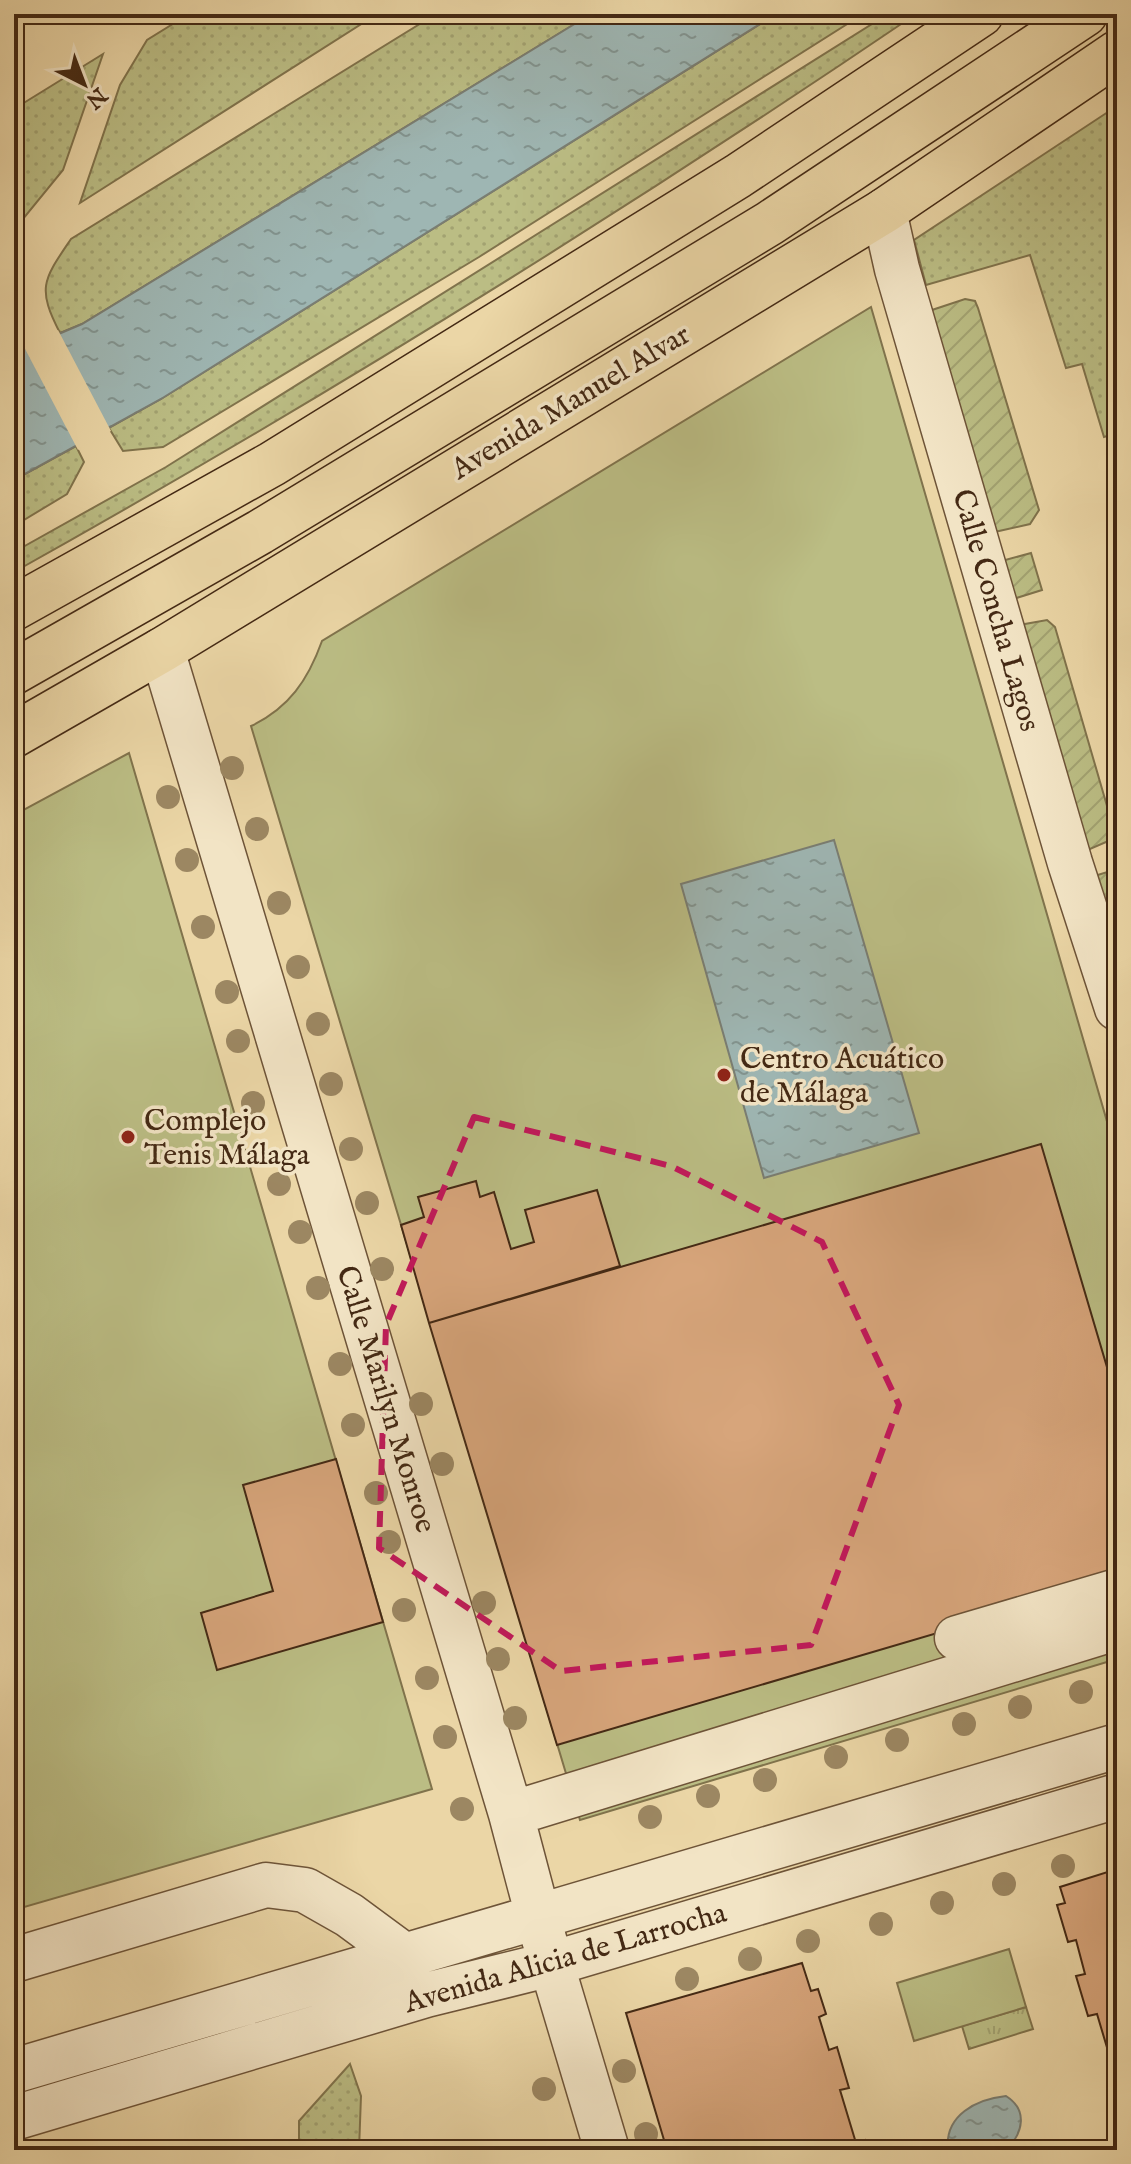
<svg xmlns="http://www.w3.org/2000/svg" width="1131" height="2164" font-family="'IM FELL English',serif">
  <defs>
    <pattern id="grass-dots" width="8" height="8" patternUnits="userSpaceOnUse" patternTransform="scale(2)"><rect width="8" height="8" fill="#bbbd84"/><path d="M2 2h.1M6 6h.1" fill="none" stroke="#a2a271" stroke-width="1.8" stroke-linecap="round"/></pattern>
    <pattern id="park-tufts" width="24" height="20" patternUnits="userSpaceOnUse" patternTransform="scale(2)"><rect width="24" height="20" fill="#bbbd84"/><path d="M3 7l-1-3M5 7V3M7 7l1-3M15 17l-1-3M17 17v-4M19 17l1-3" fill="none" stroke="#a2a271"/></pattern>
    <pattern id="garden-furrows" width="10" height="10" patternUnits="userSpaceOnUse" patternTransform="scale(2)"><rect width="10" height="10" fill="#bbbd84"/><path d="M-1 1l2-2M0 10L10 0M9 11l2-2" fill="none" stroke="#a2a271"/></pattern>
    <pattern id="water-ripples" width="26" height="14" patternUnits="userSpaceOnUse" patternTransform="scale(2)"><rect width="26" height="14" fill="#9eb6b3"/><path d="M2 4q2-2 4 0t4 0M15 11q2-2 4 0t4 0" fill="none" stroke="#829490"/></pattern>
  </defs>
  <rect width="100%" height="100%" fill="#ebd6a6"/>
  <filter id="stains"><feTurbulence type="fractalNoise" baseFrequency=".0025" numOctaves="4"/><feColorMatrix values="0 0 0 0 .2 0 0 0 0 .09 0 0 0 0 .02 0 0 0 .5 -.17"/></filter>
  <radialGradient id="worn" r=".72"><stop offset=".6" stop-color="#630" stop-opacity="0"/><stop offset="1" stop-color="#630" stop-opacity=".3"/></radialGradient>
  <!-- grass -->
  <path fill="url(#grass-dots)" stroke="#80734c" stroke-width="2" d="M189,14H377L80,203L120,85L147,40Z
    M436,14H591L82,324L60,333C36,287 44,279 71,239Z
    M776,14H863L479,257L163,447L123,451L109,428L161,399Z
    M888,14H916C624,212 322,400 14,572V552L166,467Z
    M103,54L63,170L14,230V109Z
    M1117,106V433L1104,437L1082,364L1066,368L1030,255L926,285L914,240Z
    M76,446L84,462L67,494L14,526V480Z
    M350,2064L361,2096L359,2150H299V2121Z"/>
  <!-- park -->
  <path fill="url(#park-tufts)" stroke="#80734c" stroke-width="2" d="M1026,2007L1033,2029L969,2049L962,2026Z"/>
  <!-- garden -->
  <path fill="url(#garden-furrows)" stroke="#80734c" stroke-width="2" d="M965,299L975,301L978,308L1039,510L1030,524L990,533L926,312Z
    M1031,553L1042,590L1010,600L998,562Z
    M1047,620L1055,627L1114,830L1113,839L1090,849L1080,847L1018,631L1025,624Z
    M1117,869V968L1088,878Z"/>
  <!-- pitch -->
  <path fill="#bbbd84" stroke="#80734c" stroke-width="2" d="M871,307L1117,1156V1659L580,1820L251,726C289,708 308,680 322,641Z
    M129,753L432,1789L14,1910V815Z
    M1009,1949L1026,2007L914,2041L897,1983Z"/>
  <!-- water -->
  <path fill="url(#water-ripples)" stroke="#7a7e73" stroke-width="2" d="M591,14H776L161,399L14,480V353L82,324Z
    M834,840L919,1133L764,1178L681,884Z
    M1006,2096C1028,2110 1023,2132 1008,2148L948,2150C944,2115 977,2099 1006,2096Z"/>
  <!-- pier -->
  <path fill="#ebd6a6" d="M58,330L111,431L78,450L23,345Z"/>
  <!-- building -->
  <path fill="#d7a57b" stroke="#442914" stroke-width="2" d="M1041,1144L1117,1401V1580L557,1745L429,1323Z
    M476,1181L480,1197L494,1192L511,1249L534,1242L525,1210L597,1190L620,1266L429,1323L401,1225L424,1217L418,1197Z
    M336,1459L383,1622L217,1670L201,1613L273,1591L243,1485Z
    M1117,1869V2114L1108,2084L1117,2081L1097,2014L1088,2016L1076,1976L1085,1974L1076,1940L1068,1942L1057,1905L1065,1903L1060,1887Z
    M802,1963L811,1991L818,1989L826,2014L819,2017L829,2050L837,2047L849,2088L840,2090L856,2143L865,2140L867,2150H667L626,2013Z"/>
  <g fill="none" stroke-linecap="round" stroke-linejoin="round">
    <defs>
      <path id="minor" d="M884,211L897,269L1070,863L1117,1008
        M162,650L511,1814L544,1939L607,2150
        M957,1638L1117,1591
        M511,1814L1109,1630L1117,1624
        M14,1960L266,1885L305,1890L349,1915L406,1957
        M14,2071L1117,1746
        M14,2118L426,1995L551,1964L1117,1796"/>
      <path id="major" d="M14,608L272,464L738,176L981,14
        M14,672L260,532L770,223L1085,14
        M14,735L162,650L884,211L1117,53"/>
    </defs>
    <!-- minor casing -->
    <use href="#minor" stroke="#6e5438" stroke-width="47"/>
    <!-- major casing -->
    <use href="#major" stroke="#442914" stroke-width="47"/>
    <!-- minor -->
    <use href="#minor" stroke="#f2e4c5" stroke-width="44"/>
    <!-- major -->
    <use href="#major" stroke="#ebd6a6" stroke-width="44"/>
  </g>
  <!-- trees -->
  <g fill="#9c8762">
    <circle cx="232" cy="768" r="12"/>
    <circle cx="168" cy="797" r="12"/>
    <circle cx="257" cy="829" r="12"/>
    <circle cx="187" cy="860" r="12"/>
    <circle cx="279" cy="903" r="12"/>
    <circle cx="203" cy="927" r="12"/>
    <circle cx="298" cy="967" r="12"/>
    <circle cx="227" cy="992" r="12"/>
    <circle cx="318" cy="1024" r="12"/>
    <circle cx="238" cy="1041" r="12"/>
    <circle cx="331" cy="1084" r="12"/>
    <circle cx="253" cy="1103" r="12"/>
    <circle cx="351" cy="1149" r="12"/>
    <circle cx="279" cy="1184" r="12"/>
    <circle cx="367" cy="1203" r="12"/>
    <circle cx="300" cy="1232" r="12"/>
    <circle cx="382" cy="1269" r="12"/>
    <circle cx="318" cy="1288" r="12"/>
    <circle cx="340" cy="1364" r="12"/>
    <circle cx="421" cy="1404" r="12"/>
    <circle cx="353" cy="1425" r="12"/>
    <circle cx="442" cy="1464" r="12"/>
    <circle cx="376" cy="1493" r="12"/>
    <circle cx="389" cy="1542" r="12"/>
    <circle cx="484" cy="1603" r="12"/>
    <circle cx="404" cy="1610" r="12"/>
    <circle cx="498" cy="1659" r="12"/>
    <circle cx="427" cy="1678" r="12"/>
    <circle cx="1081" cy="1692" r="12"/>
    <circle cx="1020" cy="1707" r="12"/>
    <circle cx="515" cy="1718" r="12"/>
    <circle cx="964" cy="1724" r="12"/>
    <circle cx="445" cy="1737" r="12"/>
    <circle cx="897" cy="1740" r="12"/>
    <circle cx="836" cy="1757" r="12"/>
    <circle cx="765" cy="1780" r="12"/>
    <circle cx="708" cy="1796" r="12"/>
    <circle cx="462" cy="1809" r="12"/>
    <circle cx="650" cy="1817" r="12"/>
    <circle cx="1063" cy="1866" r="12"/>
    <circle cx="1004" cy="1884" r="12"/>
    <circle cx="942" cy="1903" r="12"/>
    <circle cx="881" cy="1924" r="12"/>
    <circle cx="808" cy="1941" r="12"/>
    <circle cx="750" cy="1959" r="12"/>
    <circle cx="687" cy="1979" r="12"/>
    <circle cx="624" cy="2071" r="12"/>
    <circle cx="544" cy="2089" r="12"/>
    <circle cx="646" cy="2134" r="12"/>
  </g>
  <!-- marked area -->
  <path fill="none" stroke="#c2185b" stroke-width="6" stroke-dasharray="16 10" stroke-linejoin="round" d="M474,1117L671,1166L822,1242L899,1405L811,1645L561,1671L379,1548L386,1325Z"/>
  <!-- markers -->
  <g fill="#8f2418" stroke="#f2e4c5" stroke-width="3">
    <circle cx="724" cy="1075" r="8"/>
    <circle cx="128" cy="1137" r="8"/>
  </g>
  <g text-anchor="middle" stroke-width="7" stroke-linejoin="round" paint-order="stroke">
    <!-- street labels -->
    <g font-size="30" fill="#442914" stroke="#f2e4c5">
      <text transform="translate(570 401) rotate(-31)" y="10">Avenida Manuel Alvar</text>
      <text transform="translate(997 610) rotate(74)" y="10">Calle Concha Lagos</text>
      <text transform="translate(387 1399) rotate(73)" y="10">Calle Marilyn Monroe</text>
      <text transform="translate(565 1957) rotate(-16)" y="10">Avenida Alicia de Larrocha</text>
    </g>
    <!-- poi labels -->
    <g font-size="30" fill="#442914" stroke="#f2e4c5" text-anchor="start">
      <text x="740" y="1068">Centro Acuático<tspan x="740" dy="34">de Málaga</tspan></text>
      <text x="144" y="1130">Complejo<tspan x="144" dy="34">Tenis Málaga</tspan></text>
    </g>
  </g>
  <!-- margin -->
  <rect width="1131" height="2164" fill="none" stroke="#ebd6a6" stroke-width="48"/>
  <rect x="16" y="16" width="1099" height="2132" fill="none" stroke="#442914" stroke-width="4"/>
  <rect x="24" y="24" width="1083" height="2116" fill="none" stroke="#442914" stroke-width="2"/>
  <!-- north arrow -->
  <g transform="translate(84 84) rotate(138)" stroke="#f2e4c5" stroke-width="6" paint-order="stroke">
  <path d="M0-6L14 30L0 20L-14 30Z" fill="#442914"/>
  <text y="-12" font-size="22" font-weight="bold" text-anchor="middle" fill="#442914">N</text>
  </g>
  <rect width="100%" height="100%" filter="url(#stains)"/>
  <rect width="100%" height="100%" fill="url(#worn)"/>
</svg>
